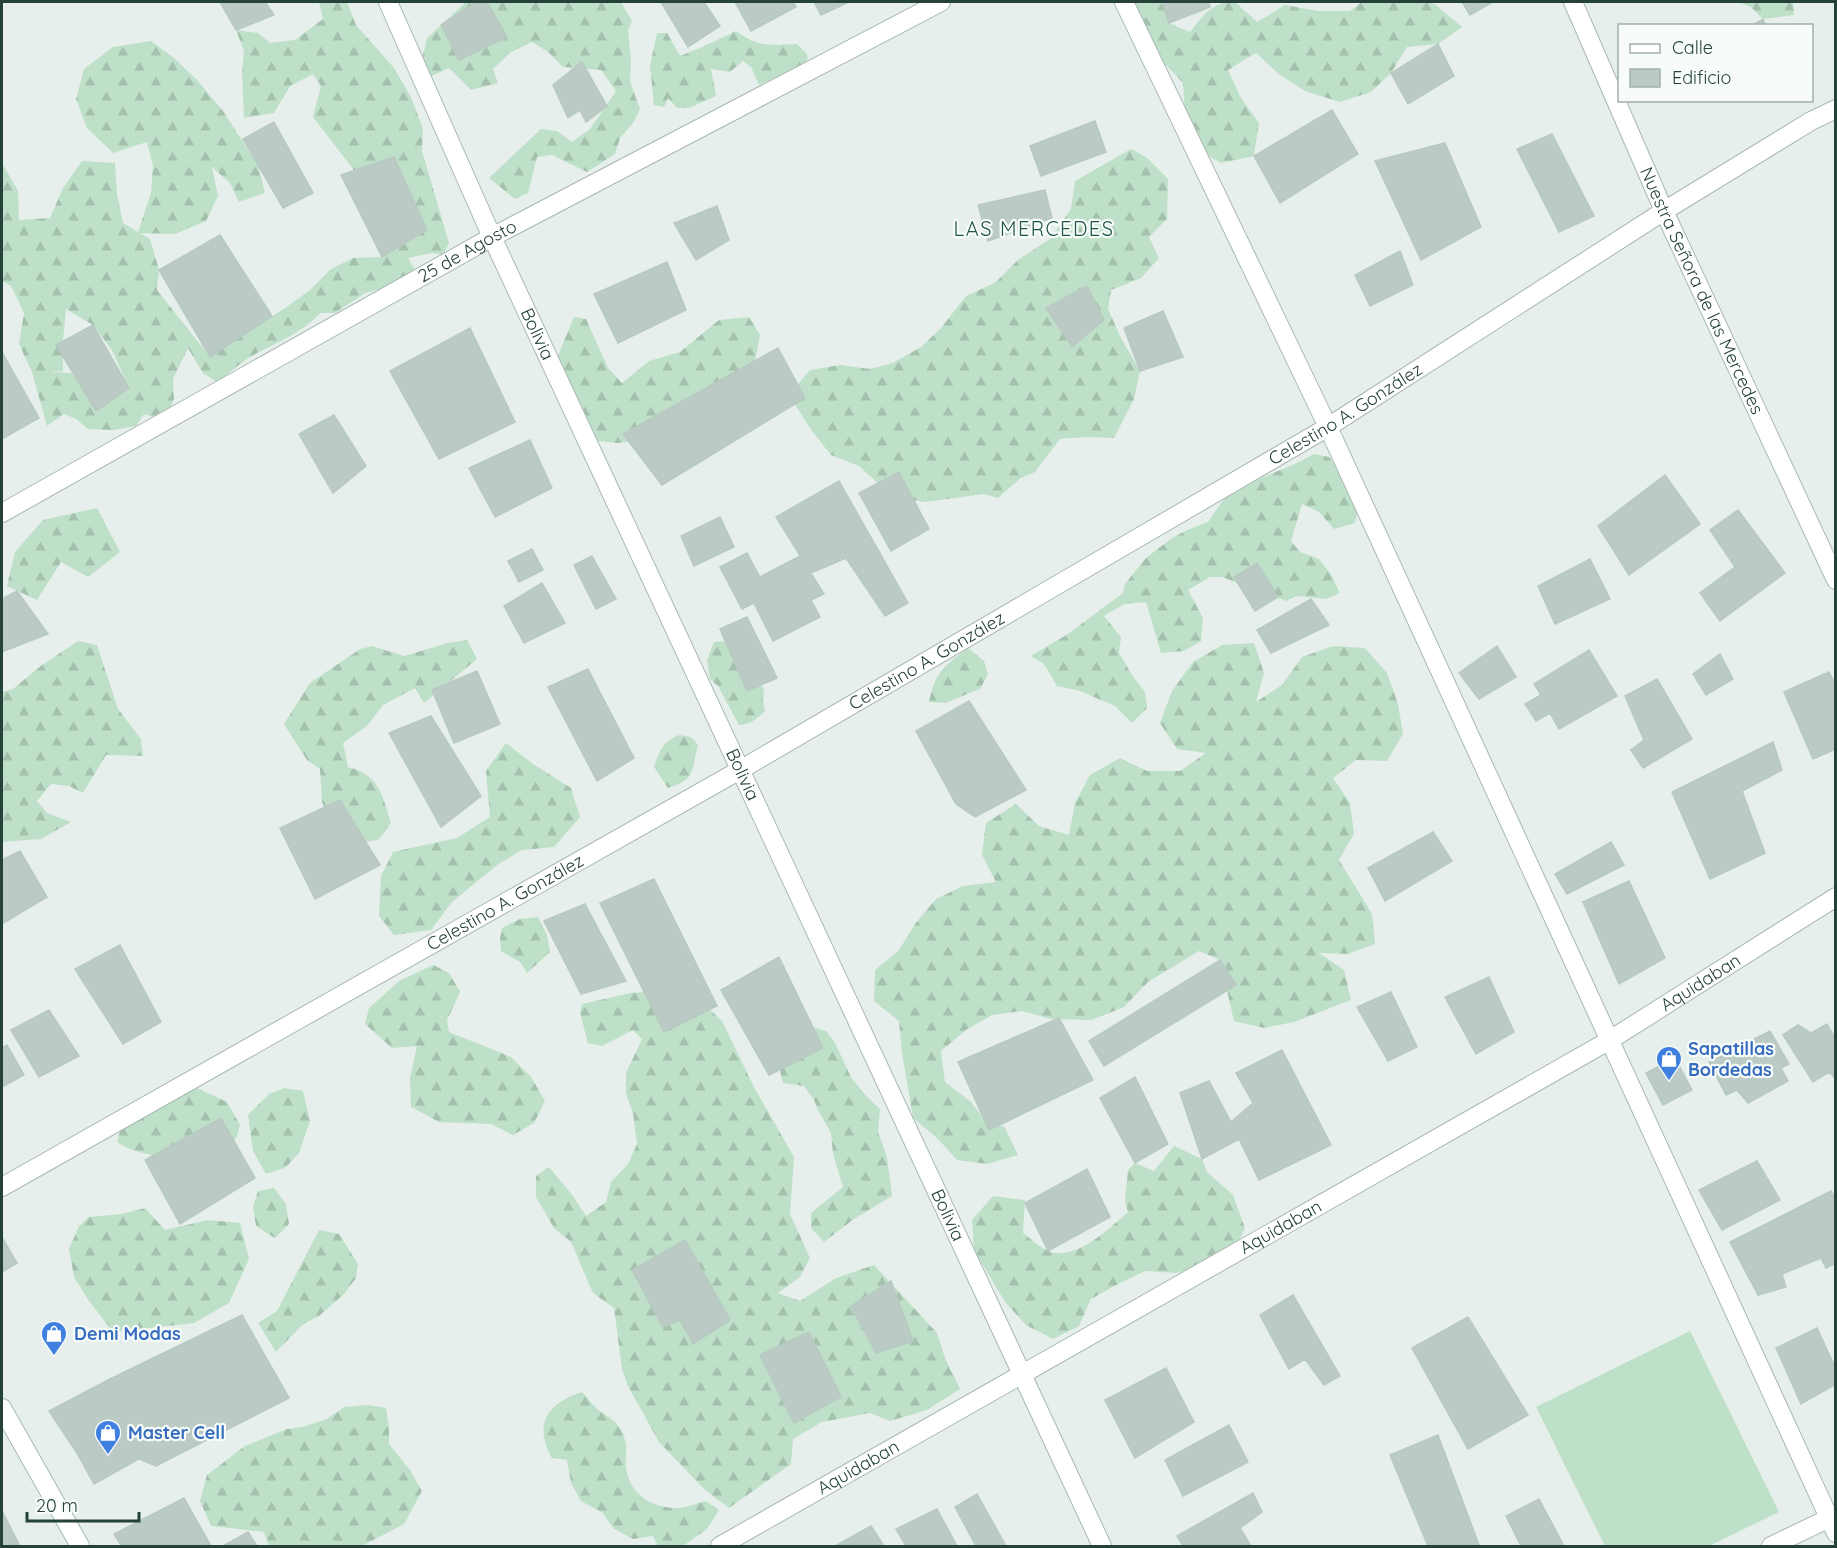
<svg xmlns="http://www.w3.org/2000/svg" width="1837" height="1548" font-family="Quicksand,sans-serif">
  <defs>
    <pattern id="forest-firs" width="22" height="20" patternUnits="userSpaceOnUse" patternTransform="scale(1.5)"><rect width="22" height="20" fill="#bfe0c8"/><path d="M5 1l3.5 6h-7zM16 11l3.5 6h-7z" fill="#a4c1ad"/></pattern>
  </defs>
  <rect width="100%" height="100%" fill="#e6efeb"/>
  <!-- forest -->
  <path fill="url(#forest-firs)" fill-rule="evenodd" d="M319,2H347L356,25L394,68L411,97L423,129L422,151L449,243L443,255L432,253L408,258L415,270L384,288L365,293L335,313H320C301,334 275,343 252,356C239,363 229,374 217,382L203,373L188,348L173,379L174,399L165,420L144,414L136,426L114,430L88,429L76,419L64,414L47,426L32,372L19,344L24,313L11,286L2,281V163L18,191L19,220L50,218L63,188L82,161L115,163L117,194L123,223L138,232L151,193L153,166L147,142L113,153L87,128L76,99L84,69L113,47L151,41L174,58L197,80L223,111L258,165L265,193L239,202L230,183L212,167L218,196L206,221L175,234L140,233L150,239L159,270L157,290L210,357L288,306L310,290L331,269L353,258L382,257L410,222L360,178L313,117L321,86L313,74L290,86L274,113L244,118L242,71L244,51L236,30L258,33L270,43L295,40L323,19ZM66,309L93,325L112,350L129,388L96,411L72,373L50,372L63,371V340Z
    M466,2H621L632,21L628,30L631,60L630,81L640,109L633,123L620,138L615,154L587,172L552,155L537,157L528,193L515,199L489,178L541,129L557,131L572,142L590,129L616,91L601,70L563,67L548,52L532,42L511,52L493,69L498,83L471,90L449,68L423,80L421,63L427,38Z
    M1130,2H1162L1169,23L1190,32C1204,15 1211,2 1235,2L1257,22L1285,5L1318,11H1350L1362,2H1429L1436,5L1462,27L1438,44L1407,47L1391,73L1371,92L1340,102L1305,91L1280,75L1256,53L1228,70L1241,98L1259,123L1254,156L1221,163L1195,148L1185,114L1183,83L1162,61Z
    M1739,2H1793L1794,15L1763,19L1751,7Z
    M736,31C759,48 770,45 797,44L807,54L808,65L759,85L751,67L743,61L730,72L711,69L716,96L689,108H677L668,98L664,107L654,105L650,66L657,33H667L680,56L700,48Z
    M1131,149L1146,157L1168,179L1167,219L1149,237L1159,258L1141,278L1111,290L1108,309L1121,338L1140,371L1134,399L1114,438L1084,437L1060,439L1035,472L1021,478L998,498L984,494L925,502L892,496L859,466L831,455L812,431L789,395L810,370L840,365L870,369L893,363L921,347L941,328L966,296L996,282L1018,260L1050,239L1071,209L1075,181Z
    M574,317L586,319L608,368L622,383L649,361L680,352L719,320L749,317L760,335L753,373L646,440L617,443L598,441L573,412L557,358Z
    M1314,454L1329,457L1360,498L1355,523L1334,529L1319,512L1302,504L1291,541L1300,552L1319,559L1330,573L1340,593L1326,599L1297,596L1286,601L1222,577H1210L1188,590L1203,618L1201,641L1184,651L1161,653L1146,602L1124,604L1104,616L1121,637L1119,653L1132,675L1145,692L1147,708L1132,723L1115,706L1080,691L1057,686L1044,664L1031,656L1068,634L1123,593L1125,584L1146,558L1172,538L1187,530L1208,522L1224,499L1257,480L1299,462Z
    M97,508L120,552L88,577L61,562L37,600L7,586L15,552L43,520Z
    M467,640L477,659L424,703L415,688L383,705L367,726L343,743L348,767C380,775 382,795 391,823L378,840L348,844L329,830L322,801L320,769L307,760L284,724L310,683L360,649L372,646L404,656L448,643Z
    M78,641L97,645L118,709L141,739L143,756L106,755L83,793L69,786L51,784L37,801L47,813L71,822L41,839L2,842V692L13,689L42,665Z
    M725,641L764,689L763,700L765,711C757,719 751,724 739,725L718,686L710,679L707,660L714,642Z
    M1254,643L1264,673L1256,702L1282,685L1302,657L1333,646L1365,648L1387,673L1398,704L1403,734L1387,761L1356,760L1333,778L1350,803L1354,834L1339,860L1372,914L1375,944L1348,954L1319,953L1344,970L1351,1000L1294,1022L1264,1028L1234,1021L1220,960L1199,951L1148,982L1124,1007L1092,1020L1051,1019L1022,1011L992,1015L966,1030L941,1051L945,1082L970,1101L990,1126H1004L1018,1155L987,1164L957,1160L937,1138L913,1118L902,1053L899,1021L874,1001L875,970L899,950L915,924L936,899L963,886L996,882L982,855L986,823L1016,804L1039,826L1069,835L1075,803L1090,775L1120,758L1147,771H1180L1206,753L1177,749L1160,723L1172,691L1193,662L1222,645Z
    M968,648L984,661L988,674L980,689L945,703L929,702C936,670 944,667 968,648Z
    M679,735L691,737L698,745C691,771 696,779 668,788L654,767C659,752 663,741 679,735Z
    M506,743L533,764L571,788L580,817L554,847L522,850L497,865L452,902L431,930L394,935L379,916L381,876L393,852L457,838L490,817L486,771Z
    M538,917L547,935L550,952L527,973L520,962L501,951L500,938L502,928L520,919Z
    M433,965L449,973L460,992L447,1020L449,1032L511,1057L531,1077L545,1101L534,1123L513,1135L491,1124L439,1122L411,1107L410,1078L417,1046L392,1048L365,1024L369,1008L399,981Z
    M688,989L722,1021L754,1087L794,1157L790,1214L810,1258L800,1277L778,1293L800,1301L836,1278L874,1265L937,1333L945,1358L960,1389L927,1410L890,1421L870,1413L822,1422L793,1439L791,1464L729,1508L705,1490L659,1442L628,1386L622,1369L614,1308L593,1293L571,1242L554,1228L536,1197V1176L549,1167L573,1196L586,1216L606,1202L611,1182L628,1164L637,1144L633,1113L626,1094V1073L642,1039L633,1030L602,1046L588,1043L580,1013L582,1004L631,993Z
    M807,1025L826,1031L834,1041L851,1077L867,1097L880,1109L878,1132L887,1157L892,1196L854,1219L824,1242L811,1228V1213L843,1187L833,1154L831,1133L818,1110L814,1100L804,1086L783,1083L777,1058Z
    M188,1084L227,1102L240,1125L237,1136L226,1154C190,1156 149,1163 117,1142L124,1117Z
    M284,1088L303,1091L310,1121L299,1153L285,1168L266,1174L253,1151L248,1115L269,1094Z
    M1174,1146L1202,1159L1207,1172L1233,1195L1245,1228L1232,1254L1205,1266L1176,1273L1145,1271L1118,1284L1091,1299L1079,1326L1053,1339L1026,1325L1005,1302L974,1250L972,1220L993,1196L1025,1200L1023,1233C1030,1238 1038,1246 1046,1250C1073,1264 1110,1228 1128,1212L1125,1201L1128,1170L1135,1163L1154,1171Z
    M274,1188L286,1204L289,1224L275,1238L256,1226L253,1207L258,1191Z
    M145,1208L165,1230L208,1220L240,1223L249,1259L229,1303L194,1323L113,1332L89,1301L74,1277L69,1249L79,1226L89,1217L122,1214Z
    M319,1230L339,1234L358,1264L356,1278L344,1294L319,1316L303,1324L276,1352L258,1323L277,1311Z
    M582,1392C588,1398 594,1407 601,1412C609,1417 616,1421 621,1430C629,1446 625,1451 626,1467C629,1494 652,1509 679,1508C688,1507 697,1503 706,1501L719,1510L707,1529L683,1546H658L653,1536L633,1539L614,1529L603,1513L581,1501L571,1483L567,1460L552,1458C533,1425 547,1403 582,1392Z
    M368,1405L386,1408L389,1428V1444L410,1470L422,1491L404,1524L362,1546H269L264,1532L211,1526L200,1501L207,1475L245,1446L287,1429L302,1427L327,1419L344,1407Z"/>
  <!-- pitch -->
  <path fill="#bfe0c8" d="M1690,1331L1779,1512L1709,1546H1605L1536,1407Z"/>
  <!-- building -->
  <path fill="#bbcac4" stroke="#b8c9c2" stroke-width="1.5" d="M220,2H265L274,15L236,30Z
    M476,2H487L507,37L459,60L441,25Z
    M661,2H704L720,26L688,47Z
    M735,2H793L796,7L751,31Z
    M814,2H849L821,15Z
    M1162,2H1209L1210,7L1169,23Z
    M1462,2H1493L1470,15Z
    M1763,19L1766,26H1751Z
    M1438,44L1454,76L1408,104L1391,73Z
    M582,62L607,106L586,122L580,110L568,118L553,85Z
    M1332,110L1358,154L1280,203L1254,156Z
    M1095,121L1106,152L1041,176L1030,146Z
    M274,122L313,193L283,208L243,139Z
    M1552,134L1594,216L1559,232L1517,149Z
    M1445,143L1481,227L1421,260L1375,161Z
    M394,157L427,230L382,257L341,175Z
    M1045,190L1052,218L988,241L978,205Z
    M717,206L729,240L696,260L674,223Z
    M220,235L272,316L210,357L159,270Z
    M1400,251L1413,285L1370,306L1355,275Z
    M667,262L686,310L618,343L594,294Z
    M1087,286L1104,320L1072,347L1046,308Z
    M1163,311L1183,357L1140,371L1124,328Z
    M93,325L129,388L96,411L56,345Z
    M470,328L515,422L439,459L390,371Z
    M778,348L805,398L662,485L623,434Z
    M2,352L39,418L2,439Z
    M334,415L366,466L333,493L299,434Z
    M530,440L552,488L495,517L469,468Z
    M899,472L929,529L891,551L859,493Z
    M1665,475L1700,524L1629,575L1598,526Z
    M839,481L908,603L885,616L846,558L811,573L776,517Z
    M1738,510L1785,573L1720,621L1700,593L1735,567L1710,530Z
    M720,517L734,547L694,566L681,536Z
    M532,549L543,570L519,582L508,561Z
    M747,553L760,577L800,556L824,594L811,600L820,617L773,641L754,603L742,609L720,567Z
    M592,556L616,599L596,609L574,565Z
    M1590,559L1610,599L1555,624L1538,586Z
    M1257,563L1278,597L1255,611L1234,577Z
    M542,583L565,623L524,643L504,606Z
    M17,591L48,634L2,652V599Z
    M1311,599L1329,625L1271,653L1257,630Z
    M747,617L777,678L747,691L720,629Z
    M1497,646L1516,677L1479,699L1459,673Z
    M1589,650L1617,696L1559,729L1550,713L1536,721L1525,704L1541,695L1534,684Z
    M1720,654L1733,679L1706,695L1693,674Z
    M588,669L634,758L597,781L548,687Z
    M477,671L500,724L454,743L432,690Z
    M1829,672L1836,686V749L1813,759L1784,692Z
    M1657,679L1692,739L1643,768L1631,750L1644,740L1625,696Z
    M969,701L1026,790L975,817L956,804L916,731Z
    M431,716L481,796L441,827L389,733Z
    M1773,742L1782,770L1742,791L1765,853L1710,879L1672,792Z
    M340,800L380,865L315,899L280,828Z
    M1433,832L1452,861L1385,901L1368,868Z
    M1611,842L1624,865L1567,894L1555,874Z
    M20,851L47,897L2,924V860Z
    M654,879L717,1006L664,1032L600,903Z
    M1629,881L1665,958L1619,984L1583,902Z
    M585,904L626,981L581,994L544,921Z
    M120,945L161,1022L123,1044L75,969Z
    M779,957L823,1048L769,1075L721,990Z
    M1220,960L1236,985L1104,1066L1089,1041Z
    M1489,977L1514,1032L1476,1054L1445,997Z
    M1391,992L1417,1047L1388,1061L1357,1007Z
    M49,1010L79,1056L39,1077L11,1030Z
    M1059,1018L1093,1080L989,1130L958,1062Z
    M1827,1024L1836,1040V1079L1829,1072L1813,1082L1783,1035L1798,1025L1811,1033Z
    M1770,1031L1789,1064L1781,1068L1788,1081L1748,1103L1737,1090L1726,1095L1709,1062Z
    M7,1045L24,1075L2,1087V1048Z
    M1282,1050L1331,1145L1259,1180L1239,1139L1202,1159L1180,1093L1209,1081L1231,1122L1253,1103L1236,1073Z
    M1675,1058L1692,1090L1663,1105L1646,1073Z
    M1135,1077L1168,1144L1135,1163L1100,1098Z
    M221,1118L255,1178L180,1224L145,1160Z
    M1757,1161L1780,1200L1722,1230L1699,1190Z
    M1087,1169L1110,1217L1048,1251L1025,1203Z
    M1831,1191L1836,1200V1263L1826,1268L1821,1258L1782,1274L1786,1287L1758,1295L1730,1242Z
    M2,1237L17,1263L2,1272Z
    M685,1240L730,1320L693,1344L680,1320L663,1327L632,1270Z
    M891,1281L913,1341L876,1353L851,1306Z
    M1293,1295L1340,1376L1324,1385L1305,1359L1289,1369L1260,1315Z
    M242,1315L289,1398L156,1466L139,1459L122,1428L77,1453L49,1411L108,1380Z
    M1468,1317L1528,1415L1468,1449L1412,1348Z
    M1817,1328L1836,1369V1384L1801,1404L1776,1348Z
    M809,1332L841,1397L794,1423L760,1355Z
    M1166,1368L1194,1422L1135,1458L1105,1400Z
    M1229,1425L1248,1462L1183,1496L1165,1460Z
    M122,1428L139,1459L94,1484L77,1453Z
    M1438,1435L1479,1545L1476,1546H1428L1390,1455Z
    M1253,1493L1262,1512L1240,1528L1251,1546H1183L1177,1536Z
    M977,1494L1006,1546H976L955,1507Z
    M184,1498L211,1546H120L121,1545L114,1534Z
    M1539,1499L1564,1546H1521L1506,1516Z
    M937,1509L957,1546H906L896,1529Z
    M2,1511L20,1546H2Z
    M871,1526L884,1546H835Z
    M248,1532L257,1546H223Z"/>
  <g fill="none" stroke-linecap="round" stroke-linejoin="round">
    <defs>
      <g id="street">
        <path id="s1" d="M388,2L492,237L1102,1546"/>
        <path d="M1124,2L1328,427L1836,1533"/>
        <path id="s2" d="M1573,2L1664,211L1836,580"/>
        <path id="s3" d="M2,513L492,237L941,2"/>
        <path id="s4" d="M2,1187L740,770L1328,427L1664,211L1811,121L1836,109"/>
        <path id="s5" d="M720,1546L1610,1040L1836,897"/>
        <path d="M1771,1546L1836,1515"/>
      </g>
      <path id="secondary" d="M2,1408L80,1546"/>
    </defs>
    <!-- street casing -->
    <use href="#street" stroke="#a8b8b2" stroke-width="20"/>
    <!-- secondary casing -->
    <use href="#secondary" stroke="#a4bbb3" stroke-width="20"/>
    <!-- street -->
    <use href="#street" stroke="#fff" stroke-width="18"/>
    <!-- secondary -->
    <use href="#secondary" stroke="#fff" stroke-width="18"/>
  </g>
  <!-- icons -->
  <defs>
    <symbol id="shop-pin" viewBox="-11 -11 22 30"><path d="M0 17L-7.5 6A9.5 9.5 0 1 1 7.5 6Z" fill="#3f7fe0" stroke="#f7fbf9"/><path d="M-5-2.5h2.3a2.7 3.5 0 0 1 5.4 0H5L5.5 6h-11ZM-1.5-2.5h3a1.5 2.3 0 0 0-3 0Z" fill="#fff"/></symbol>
  </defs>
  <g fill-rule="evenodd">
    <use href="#shop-pin" x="1654" y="1044" width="30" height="40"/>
    <use href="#shop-pin" x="39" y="1319" width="30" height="40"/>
    <use href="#shop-pin" x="93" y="1418" width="30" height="40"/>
  </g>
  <g text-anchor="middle" stroke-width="4.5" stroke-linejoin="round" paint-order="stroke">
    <!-- street labels -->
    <g font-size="18" fill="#24423a" stroke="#f7fbf9">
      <text dy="6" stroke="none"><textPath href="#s3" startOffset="534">25 de Agosto</textPath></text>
      <text dy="6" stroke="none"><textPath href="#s2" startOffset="316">Nuestra Señora de las Mercedes</textPath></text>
      <text dy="6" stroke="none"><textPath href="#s1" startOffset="364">Bolivia</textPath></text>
      <text dy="6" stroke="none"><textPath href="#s4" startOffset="1550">Celestino A. González</textPath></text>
      <text dy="6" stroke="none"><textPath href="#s4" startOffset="1064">Celestino A. González</textPath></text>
      <text dy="6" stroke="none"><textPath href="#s1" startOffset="850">Bolivia</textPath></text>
      <text dy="6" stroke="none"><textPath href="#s4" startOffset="578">Celestino A. González</textPath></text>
      <text dy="6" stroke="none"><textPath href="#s5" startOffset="1131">Aquidaban</textPath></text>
      <text dy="6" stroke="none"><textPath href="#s1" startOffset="1336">Bolivia</textPath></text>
      <text dy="6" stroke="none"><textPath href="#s5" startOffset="645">Aquidaban</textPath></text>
      <text dy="6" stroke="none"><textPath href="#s5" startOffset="159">Aquidaban</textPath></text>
    </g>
    <!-- shop labels -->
    <g font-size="18" font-weight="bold" fill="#366cbe" stroke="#f7fbf9" text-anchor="start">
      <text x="1688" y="1055">Sapatillas<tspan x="1688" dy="21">Bordedas</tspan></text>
      <text x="74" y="1340">Demi Modas</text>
      <text x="128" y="1439">Master Cell</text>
    </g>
    <!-- neighbourhood labels -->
    <g font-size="20" letter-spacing="1.5" fill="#1f5548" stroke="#f7fbf9">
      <text x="1034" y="236">LAS MERCEDES</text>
    </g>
  </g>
  <!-- border -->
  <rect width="1837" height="1548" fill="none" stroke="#24423a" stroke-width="6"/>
  <!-- legend -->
  <rect x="1618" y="24" width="195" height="78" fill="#f7fbf9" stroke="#a3b1ad" stroke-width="1.5"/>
  <rect x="1630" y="44" width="30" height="9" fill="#ffffff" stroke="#a3b1ad" stroke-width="1.5"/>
  <text x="1672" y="54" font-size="18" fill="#24423a">Calle</text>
  <rect x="1630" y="69" width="30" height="18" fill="#bbcac4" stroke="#a3b1ad" stroke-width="1.5"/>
  <text x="1672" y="84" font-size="18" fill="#24423a">Edificio</text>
  <!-- scale -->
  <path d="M27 1512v9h112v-9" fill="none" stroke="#24423a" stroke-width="3"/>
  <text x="36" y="1512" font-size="18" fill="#24423a" stroke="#f7fbf9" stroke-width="4.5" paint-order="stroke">20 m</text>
</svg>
